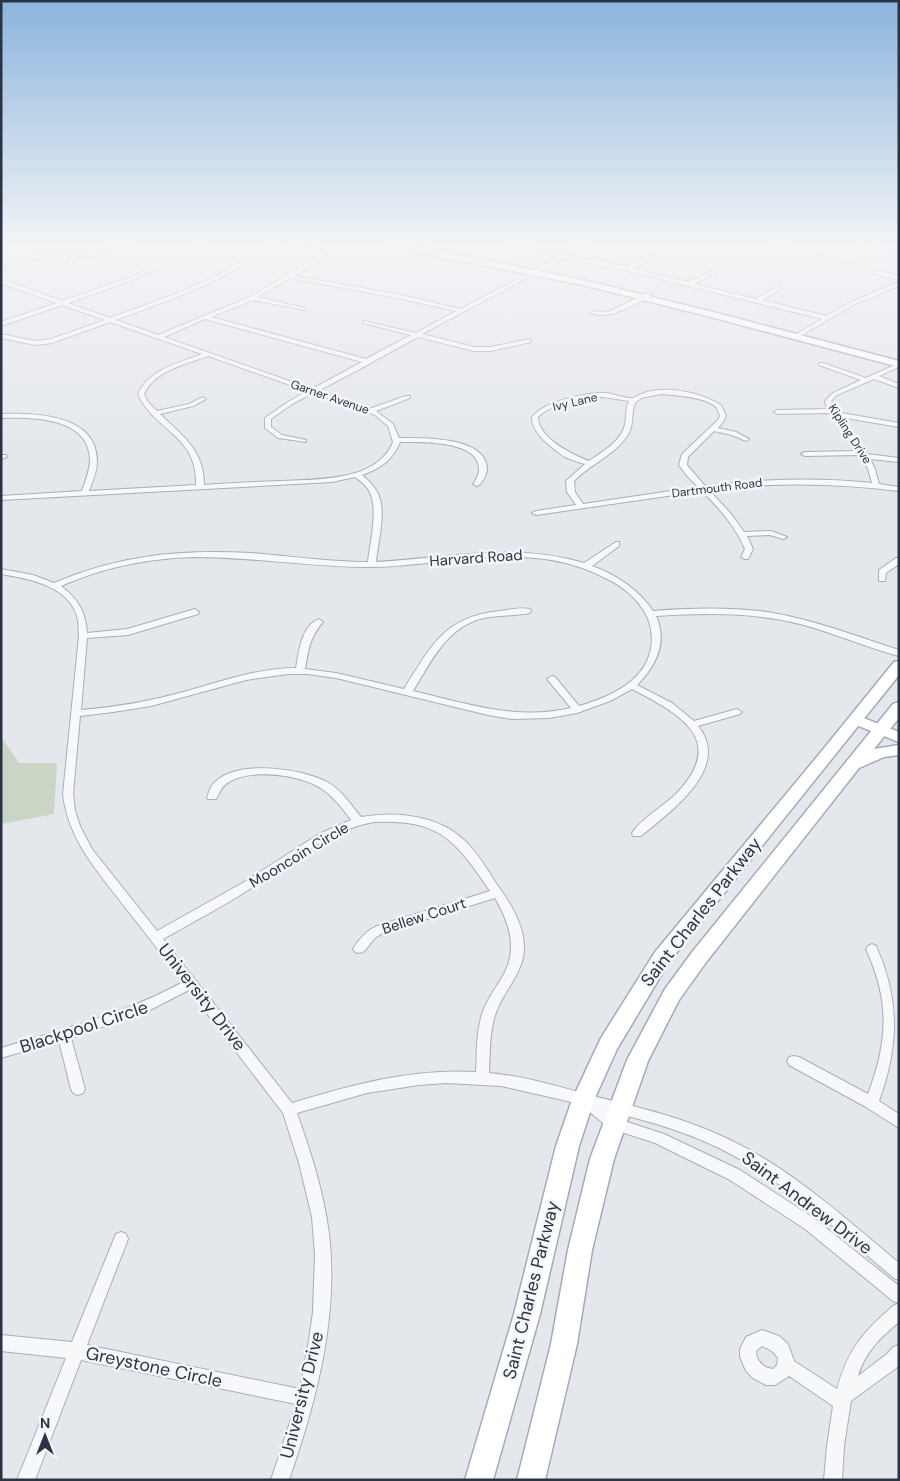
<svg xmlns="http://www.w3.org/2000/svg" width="900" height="1481" font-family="'DM Sans',sans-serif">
  <rect width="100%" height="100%" fill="#e4e7ec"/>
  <!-- green -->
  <path fill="#c9d6c5" d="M1,737L19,763H57L54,814L1,824Z"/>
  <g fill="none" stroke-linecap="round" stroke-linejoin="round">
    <defs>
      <path id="street" d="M122,246H131L94,256H78L68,269L65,267L73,256L30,258L27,256L30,254L94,252Z
        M199,246H206L133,280L68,303L110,318L173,295L212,278L272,246H278L216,280L177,297L116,320L158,335L250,297L319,256L317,252L288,246L319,249L325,254L324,258L294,276L397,294L461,309L559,257L512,246H521L563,254L579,246H584L568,255L627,267L650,255L652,258L633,269L688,282L714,270L717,272L716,273L694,284L756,299L778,286L781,288L780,289L762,300L826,316L851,302L899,282V286L855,304L797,338L795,337V335L822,319L628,271L564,258L422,334L474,347H491L529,339L531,340V342L491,351H474L418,337L372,362L371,363L318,391L369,409L406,396H410V398L376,411L393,424L399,438C421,438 488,436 487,470C486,476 482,484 477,486L473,484C476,480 479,475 479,469C479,440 421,442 400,442C393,460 380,469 362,475C367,479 372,484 376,490C388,509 378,540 376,562C446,558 516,542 584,563L616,542H619V546L592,566C617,575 638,589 653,611C691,608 729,607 767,612C812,619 856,636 899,650V656C865,647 834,633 800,624C753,612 704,613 656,616C668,642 656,666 637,685L672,703L694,721L737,709L742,712L740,714L698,726C732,768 671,811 641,836H633L632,833C641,819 662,807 675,795C729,740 680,714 632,689L610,701L577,713L549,718L512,719L488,715L336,678L307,674H288L246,680L151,706L113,712L80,716L73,794L75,810L80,826L92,849L157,931L246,881L319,834L351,820C343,809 334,797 322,789C301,775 252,768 229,782C222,786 220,792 216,799H208L207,797C209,793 210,787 214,783C237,759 302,768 329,783C342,791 351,805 361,817C395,811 438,815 464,840C478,853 488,871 498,886C511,904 524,925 524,948C524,972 505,989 497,1010C489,1030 490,1052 489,1073C523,1076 556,1086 589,1095C637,1107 686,1118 730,1140C793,1170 846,1219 899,1263V1280L894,1278C839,1232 784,1180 719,1148C684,1131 646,1120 607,1111L618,1119L664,1134L740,1170L815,1219L899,1286V1322C881,1337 865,1352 858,1376L887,1354L893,1347L899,1345V1366L851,1401L844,1446L842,1480H824L827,1446L833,1406L789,1376L775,1385H766L753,1378L746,1371L740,1357V1349L746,1337L762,1330L779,1336L788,1344L794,1361L837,1389C848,1349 863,1332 893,1306L899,1303L893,1301L805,1229L730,1180L655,1143L609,1128L580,1104L501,1086L446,1083L419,1085L367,1093L297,1113C311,1153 324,1193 329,1234C339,1317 316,1402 289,1480H271L296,1404L81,1360L35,1480H17L66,1358L1,1351V1335L72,1342L116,1234L121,1232L126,1234L128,1239L87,1345L300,1389L309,1340L313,1312L315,1254L312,1217L299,1163L283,1113L189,990L150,1010L71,1038L85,1089L83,1093L78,1095L73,1093L71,1089L59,1041L1,1058V1048C63,1029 125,1014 183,982C163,956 144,931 124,906C97,870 68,840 63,794L79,636C78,631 79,625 78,620C71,586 30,579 1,574V569L33,575L54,583C119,555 181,549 251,553C290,556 329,562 368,562C370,542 379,508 369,491C366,485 360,481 355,477L332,482L1,500V496L82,491C85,482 89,472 90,462C91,417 33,417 1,418V414C35,413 97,414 97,461C97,471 93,481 89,491L196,485C198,435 154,431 138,394C149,369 179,363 202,354L110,322L52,343L35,345L1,338V334L35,341L51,339L105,320L62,305L1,326V322L57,303L1,283V279L62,301L129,278ZM290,278L397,298L456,311L416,333L363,321V323L411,335L366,359L211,317L253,300L305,310V308L257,297ZM205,319L362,362L312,389L164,337ZM208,356L307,391L288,402L265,418V428L278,438L306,442V440L282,435L271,427V419L292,404L313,393L375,415L388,426L393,442C377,482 317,479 281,481C255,482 229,483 204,485C204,450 183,436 160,414L193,406L206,399L203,397L189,404L157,411L148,402L144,394C154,371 186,364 208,356ZM193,557C250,557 306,566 362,567C441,568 526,538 601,576C617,583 632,593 642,608C654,625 655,647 645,665C631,688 603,699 579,706L555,677L552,676L547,679L571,708C516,721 465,703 413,691C431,662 447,626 484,618C499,615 515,616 530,613L531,611L530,609C520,607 509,610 499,611C444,617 431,646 404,689L336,673L305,669C309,648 309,639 323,622L319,619C301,626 299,652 296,668C258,668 223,681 187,691C152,701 117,707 81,710L87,638L128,635L198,614L199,612L195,609L127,629L87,633C86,612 78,599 61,586C105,567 145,559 193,557ZM374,822C440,819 455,840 490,891L377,926C366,931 359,939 353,949L355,952C365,956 368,945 374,939C377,936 381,934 385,932L495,898C509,922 518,948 504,974C497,986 488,998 483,1011C476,1030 477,1052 476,1072C413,1068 351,1085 292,1103L163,939C193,922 224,906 253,887C292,863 328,830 374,822ZM762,1346L772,1351L778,1358L777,1365L773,1369C763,1368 756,1360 756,1351Z
        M769,246H777L899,276V280Z
        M856,246H866L898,253L895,255Z
        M647,293L652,294C638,304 607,321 591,313L594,311L608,312Z
        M819,363H823L866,378L899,363V367L879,376L899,384V388L874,379L837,395L831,401L836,412L899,423V427L840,417L867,454L899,458V462L870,459L875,469L879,484L899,487V491C835,483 773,482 709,490L732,515L744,532L771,531L787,537L783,539L770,535L747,536L753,549L748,559H745L741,557L745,549C735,526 719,508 702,491L536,515L532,513L536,511L576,505L567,492L566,481L585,464C578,462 571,460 565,457C553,449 531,433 532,417C544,401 587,392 607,393C613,394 628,399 633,398C637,397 642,393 647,392C671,386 701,393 721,405L726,416L723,422L718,428L736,432L749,439L746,441L732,435L714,431L688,457L687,465L705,486C760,479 817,477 872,483L868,469L860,455L805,456L801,454L805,452L858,451L830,413L777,414L774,412L777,410L827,409L825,401L833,393L861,380L819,365ZM661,394C674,395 708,397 717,408C718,411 719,413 720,416L718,420L682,454L679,465L687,476L698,487L583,504L575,492L574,481C590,464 616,455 629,433C634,423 631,413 635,403L641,398ZM603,397L629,401C625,409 627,416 625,424C622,441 602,452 589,461C573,455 538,438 538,417C550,404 586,397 603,397Z
        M1,455H6L7,457L1,459Z
        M896,558H899V564L886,573L885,581H879V570Z
        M872,944L876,946C900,999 899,1046 879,1101L899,1114V1128L866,1107L789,1065L787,1061L789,1057L794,1056L799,1057L868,1094C888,1041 890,1001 866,949L868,946Z"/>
      <path id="secondary" d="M387,246H404L456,254L583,280L713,312L899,361V367L707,316L583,285Z
        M856,715L899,732V742L851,723L849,720L851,717Z"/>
      <path id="primary" d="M899,661V675L669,962L617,1049L594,1100L579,1146L540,1314L493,1480H465L514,1314L556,1146L572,1100L601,1038L655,952L821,752L894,662Z
        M899,702V718L874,749L899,745V755L884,757L859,768L707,961L679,1000L648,1061L614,1159L592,1250L577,1344L545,1480H517L551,1344L568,1250L590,1159L627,1060L665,989L693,951L893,704Z"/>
    </defs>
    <!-- street casing -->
    <use href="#street" stroke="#a9aeb7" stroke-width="2"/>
    <!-- secondary casing -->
    <use href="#secondary" stroke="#a9aeb7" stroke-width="3"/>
    <!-- primary casing -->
    <use href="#primary" stroke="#a3abb8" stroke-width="3"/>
    <!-- street -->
    <use href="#street" fill="#f7f8fa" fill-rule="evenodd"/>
    <!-- secondary -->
    <use href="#secondary" fill="#fff" fill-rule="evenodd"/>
    <!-- primary -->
    <use href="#primary" fill="#fff" fill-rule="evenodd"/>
  </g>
  <!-- sky -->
  <linearGradient id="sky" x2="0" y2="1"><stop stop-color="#8bb4dd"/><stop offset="0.54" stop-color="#f3f4f6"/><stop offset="1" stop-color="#f3f4f6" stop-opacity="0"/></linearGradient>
  <rect width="900" height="453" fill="url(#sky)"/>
  <g text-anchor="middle" stroke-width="5" stroke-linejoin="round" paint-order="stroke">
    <!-- far-street labels -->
    <g font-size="12" fill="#2b3445" stroke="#f4f6f9">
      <text transform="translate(330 397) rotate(19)" y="4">Garner Avenue</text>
      <text transform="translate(575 402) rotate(-13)" y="4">Ivy Lane</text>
      <text transform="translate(850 434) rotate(57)" y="4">Kipling Drive</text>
      <text transform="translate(717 488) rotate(-7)" y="4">Dartmouth Road</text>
    </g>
    <!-- street labels -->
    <g font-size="15" fill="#2b3445" stroke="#f4f6f9">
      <text transform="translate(476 558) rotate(-4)" y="5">Harvard Road</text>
      <text transform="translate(299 855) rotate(-31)" y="5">Mooncoin Circle</text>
      <text transform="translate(424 916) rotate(-18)" y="5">Bellew Court</text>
    </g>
    <!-- near-street labels -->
    <g font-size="18" fill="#2b3445" stroke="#f4f6f9">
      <text transform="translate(701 912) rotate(-52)" y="6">Saint Charles Parkway</text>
      <text transform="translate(202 997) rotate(52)" y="6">University Drive</text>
      <text transform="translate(84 1027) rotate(-18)" y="6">Blackpool Circle</text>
      <text transform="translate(807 1203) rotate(37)" y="6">Saint Andrew Drive</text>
      <text transform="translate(531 1290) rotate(-76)" y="6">Saint Charles Parkway</text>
      <text transform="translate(154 1367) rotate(12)" y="6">Greystone Circle</text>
      <text transform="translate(302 1395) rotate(-76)" y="6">University Drive</text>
    </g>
  </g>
  <!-- border -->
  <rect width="900" height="1481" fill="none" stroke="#2b3445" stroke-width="5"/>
  <!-- north arrow -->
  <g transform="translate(45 1436)" stroke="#f4f6f9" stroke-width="4" paint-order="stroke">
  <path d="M0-4L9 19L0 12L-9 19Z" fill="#2b3445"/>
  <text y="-8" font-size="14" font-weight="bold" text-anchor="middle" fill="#2b3445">N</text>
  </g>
</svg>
